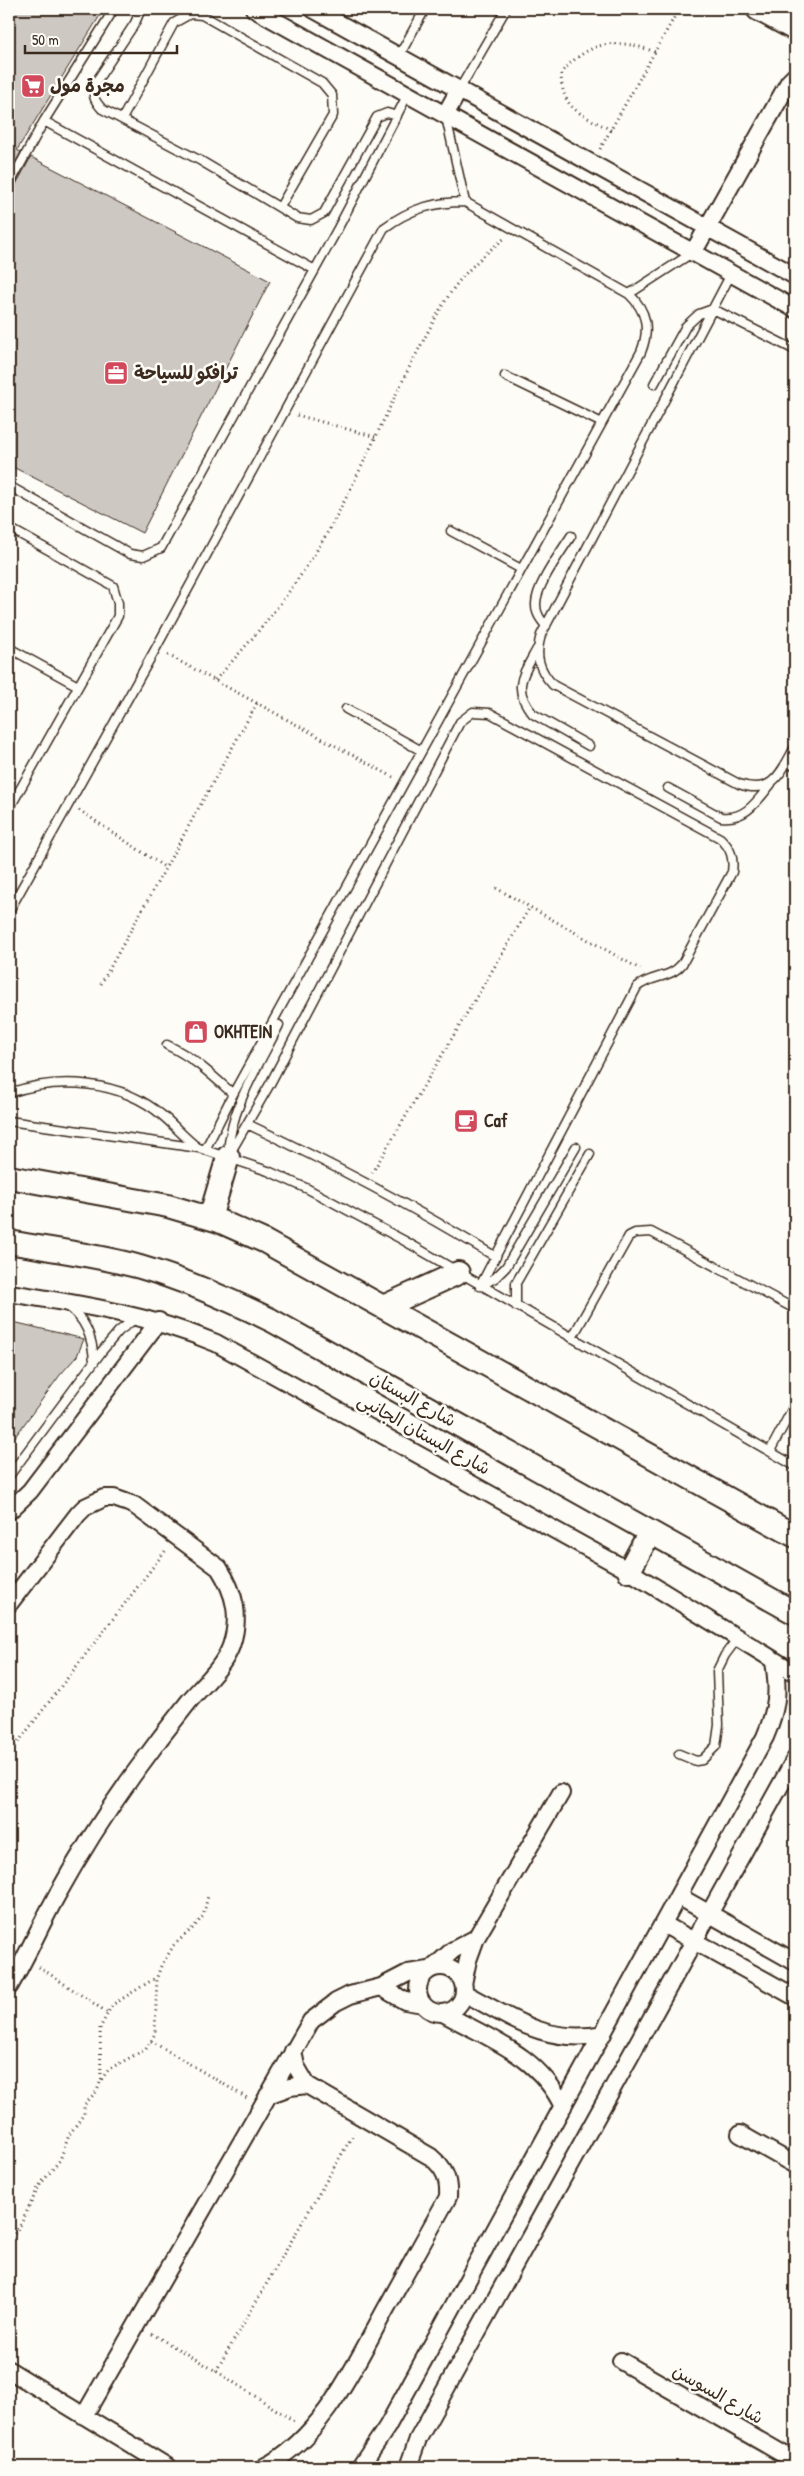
<svg xmlns="http://www.w3.org/2000/svg" width="804" height="2476" font-family="'Patrick Hand','Playpen Sans Arabic',sans-serif">
  <rect width="100%" height="100%" fill="#fdfcf7"/>
  <filter id="ink" filterUnits="userSpaceOnUse"><feTurbulence type="fractalNoise" baseFrequency=".02" numOctaves="2"/><feDisplacementMap in="SourceGraphic" scale="10" xChannelSelector="R" yChannelSelector="G"/><feConvolveMatrix kernelMatrix="1 2 1 2 8 2 1 2 1" color-interpolation-filters="sRGB"/></filter>
  <g filter="url(#ink)">
    <!-- building -->
    <path fill="#cdc8c2" stroke="#3b2a1e" d="M9,9H104L17,150L21,152L9,174Z
      M31,157L270,281L142,533L9,465V191L14,188Z
      M9,1321L84,1339L77,1356L60,1375L9,1445Z"/>
    <g fill="none" stroke-linecap="round" stroke-linejoin="round">
      <defs>
        <path id="lane" d="M141,9L135,23L96,82C92,95 93,99 102,109L201,161L297,218L311,220L324,213L377,117L387,113L397,116
          M399,56L425,9
          M459,90L506,9
          M446,117L465,202
          M122,119L174,23L190,14L202,15L322,83L332,95L333,115L280,207
          M44,121L315,270
          M9,185L44,121L114,9
          M731,274L541,635C535,655 538,669 553,685L739,784C773,796 781,772 795,747
          M629,294L692,253
          M505,376L602,423
          M654,384L686,326L699,314L713,309L795,350
          M9,486L130,554L143,556L161,548L337,230L408,94
          M9,528L113,586L118,603V616L9,809
          M451,531L521,569
          M546,626C541,620 536,614 536,605C535,587 561,552 571,536
          M9,648L78,686
          M537,649C523,675 511,688 533,714L589,746
          M346,709L420,750
          M785,765L795,764
          M668,788L721,817C746,820 757,801 771,784
          M9,911L156,648L384,228C410,209 433,202 465,202L629,294C647,311 650,329 641,352L233,1094L205,1150
          M167,1045C193,1057 212,1075 233,1094
          M9,1093C59,1076 121,1080 163,1116C175,1126 185,1138 197,1147
          M9,1121L199,1148L268,1171L308,1189L403,1240L795,1466
          M247,1124C333,1164 415,1208 496,1257
          M228,1154C230,1108 259,1065 279,1025
          M229,1155L270,1084L460,722L473,712L490,713L720,838C731,848 734,858 732,872L682,964C670,979 651,975 637,987L480,1286
          M480,1286L495,1278L506,1267L576,1147
          M67,1306C87,1319 93,1340 94,1362
          M516,1306V1283L590,1154
          M572,1338L629,1236L635,1233L651,1232L795,1309
          M770,1451L795,1404
          M9,1476L102,1351L119,1331L136,1318
          M679,1754L696,1761L702,1760L716,1746L719,1725L717,1671L725,1655L737,1639"/>
        <path id="street" d="M254,9L795,309
          M313,9L795,276
          M445,115L459,90
          M693,253L789,82L795,76
          M9,1293C80,1304 149,1315 216,1343L629,1571L795,1673
          M9,1511L30,1491L159,1321
          M9,1604L78,1514L85,1507L104,1498H114L134,1505L219,1568C235,1593 241,1617 231,1646C224,1666 204,1684 190,1700C170,1725 151,1750 133,1775C105,1814 79,1855 56,1897C40,1926 26,1958 9,1987
          M678,1896L795,1962
          M663,1924L795,1997
          M418 1990a23 23 0 1 1 46 0a23 23 0 1 1-46 0Z
          M433,1968L453,1950L476,1938
          M463,1984L468,1960L476,1938L561,1793
          M381,1987L405,2001L423,2004
          M464,1993C512,2018 546,2045 603,2034
          M443,2013C490,2039 540,2056 563,2107
          M268,2095L290,2087L307,2085
          M740,2134L795,2165
          M621,2361L795,2461
          M9,2370L168,2467
          M84,2416L311,2021L336,2002L350,1995L381,1987L408,1973L429,1970
          M264,2467C322,2438 354,2367 383,2314C405,2275 426,2236 448,2197C449,2179 445,2169 431,2157L307,2085L296,2066L293,2051
          M360,2467L387,2427L765,1737C777,1709 779,1692 774,1662
          M408,2467L418,2439L795,1759"/>
        <path id="secondary" d="M758,9L795,29
          M9,1177L168,1206L219,1221L264,1241L795,1536
          M210,1218L228,1157
          M9,1242C52,1250 97,1255 140,1267C185,1280 228,1299 271,1320L795,1613
          M383,1307L458,1273
          M629,1571L650,1532"/>
      </defs>
      <!-- lane casing -->
      <use href="#lane" stroke="#3b2a1e" stroke-width="11"/>
      <!-- street casing -->
      <use href="#street" stroke="#3b2a1e" stroke-width="20"/>
      <!-- secondary casing -->
      <use href="#secondary" stroke="#3b2a1e" stroke-width="26"/>
      <!-- path -->
      <path stroke="#3b2a1e" stroke-width="3" stroke-dasharray="1 4" stroke-linecap="butt" d="M611,130C580,113 562,111 561,73C589,41 616,37 655,52
        M600,149L679,9
        M297,415L376,437
        M168,655L393,777
        M215,680C262,630 304,577 336,517C366,461 390,403 420,347C431,326 442,304 456,285C470,267 487,252 505,238
        M79,810L166,868
        M496,888L640,969
        M101,984L257,703
        M372,1173L530,907
        M9,1754L166,1550
        M39,1967L108,2013
        M151,2041L247,2098
        M101,2079L100,2028L112,2005L157,1977
        M9,2242L21,2224L39,2186L60,2160L69,2135L84,2114V2105L97,2091L101,2080L109,2069L146,2049L151,2041L155,2033L157,1977L161,1966L174,1945L194,1927L203,1916L208,1896
        M152,2334L216,2371L294,2421
        M216,2371L354,2133"/>
      <!-- lane -->
      <use href="#lane" stroke="#fdfcf7" stroke-width="8"/>
      <!-- street -->
      <use href="#street" stroke="#fdfcf7" stroke-width="16"/>
      <!-- secondary -->
      <use href="#secondary" stroke="#fdfcf7" stroke-width="22"/>
    </g>
  </g>
  <!-- icons -->
  <defs>
    <symbol id="supermarket-square" viewBox="-11 -11 22 22"><rect x="-9" y="-9" width="18" height="18" rx="4" fill="#d1495b" stroke="#fdfcf7"/><path d="M-6-5.5h2.5l.6 2H6L4.5 2H-2.5L-4.4-4H-6ZM-1.5 3.2a1.3 1.3 0 1 0 .1 0ZM3 3.2a1.3 1.3 0 1 0 .1 0Z" fill="#fff"/></symbol>
    <symbol id="office-square" viewBox="-11 -11 22 22"><rect x="-9" y="-9" width="18" height="18" rx="4" fill="#d1495b" stroke="#fdfcf7"/><path d="M-6-3h4V-5.5h4V-3h4V5H-6ZM-1-4.5V-3h2v-1.5ZM-6 0V1H6V0Z" fill="#fff"/></symbol>
    <symbol id="shop-square" viewBox="-11 -11 22 22"><rect x="-9" y="-9" width="18" height="18" rx="4" fill="#d1495b" stroke="#fdfcf7"/><path d="M-5-2.5h2.3a2.7 3.5 0 0 1 5.4 0H5L5.5 6h-11ZM-1.5-2.5h3a1.5 2.3 0 0 0-3 0Z" fill="#fff"/></symbol>
    <symbol id="cafe-square" viewBox="-11 -11 22 22"><rect x="-9" y="-9" width="18" height="18" rx="4" fill="#d1495b" stroke="#fdfcf7"/><path d="M-5.5-4.5H6V0H3Q3 3.5 0 3.5H-2.5Q-5.5 3.5-5.5 0ZM3-3.2v2h1.7v-2ZM-6 4.5H4V6H-6Z" fill="#fff"/></symbol>
  </defs>
  <g fill-rule="evenodd">
    <use href="#supermarket-square" x="19" y="72" width="28" height="28"/>
    <use href="#office-square" x="102" y="359" width="28" height="28"/>
    <use href="#shop-square" x="182" y="1018" width="28" height="28"/>
    <use href="#cafe-square" x="452" y="1107" width="28" height="28"/>
  </g>
  <g text-anchor="middle" stroke-width="5" stroke-linejoin="round" paint-order="stroke">
    <!-- poi labels -->
    <g font-size="18" font-weight="bold" fill="#3b2a1e" stroke="#fdfcf7" text-anchor="start">
      <text x="50" y="92">مجرة مول</text>
      <text x="134" y="379">ترافكو للسياحة</text>
      <text x="214" y="1038">OKHTEIN</text>
      <text x="484" y="1127">Caf</text>
    </g>
    <!-- street labels -->
    <g font-size="18" fill="#3b2a1e" stroke="#fdfcf7">
      <text transform="translate(413 1399) rotate(29)" y="6">شارع البستان</text>
      <text transform="translate(424 1434) rotate(29)" y="6">شارع البستان الجانبى</text>
      <text transform="translate(718 2394) rotate(30)" y="6">شارع السوسن</text>
    </g>
  </g>
  <!-- margin -->
  <rect width="804" height="2476" fill="none" stroke="#fdfcf7" stroke-width="30"/>
  <rect x="15" y="15" width="774" height="2446" fill="none" stroke="#3b2a1e" stroke-width="2" filter="url(#ink)"/>
  <!-- scale -->
  <path d="M25 45v8h152v-8" fill="none" stroke="#3b2a1e" stroke-width="2.5"/>
  <text x="32" y="45" font-size="15" fill="#3b2a1e" stroke="#fdfcf7" stroke-width="4" paint-order="stroke">50 m</text>
</svg>
